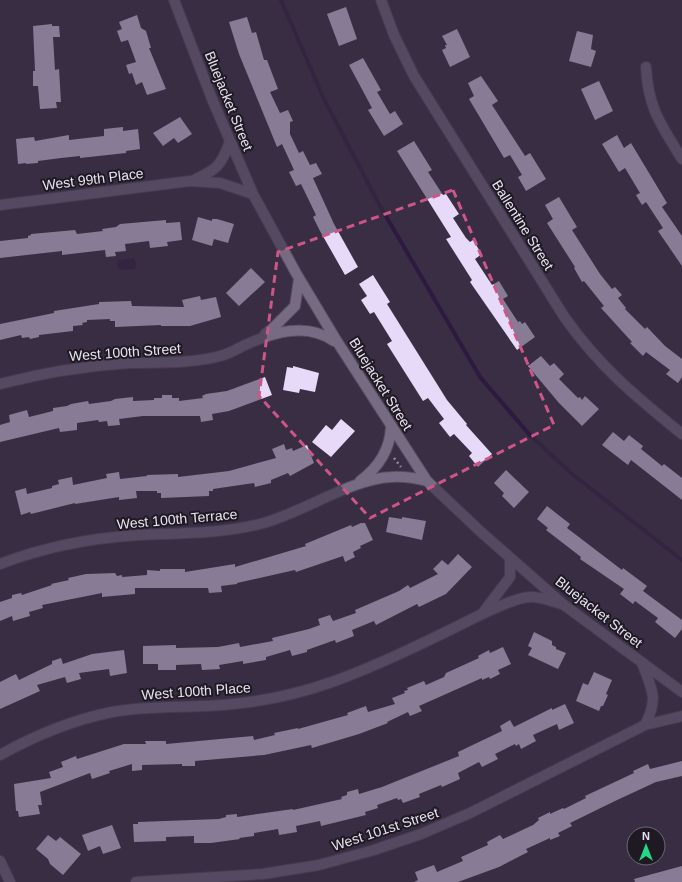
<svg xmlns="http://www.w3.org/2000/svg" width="682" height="882" font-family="Arial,sans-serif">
  <rect width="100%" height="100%" fill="#392e44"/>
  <!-- water -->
  <path fill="#2e1941" d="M134,258L136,264L135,269L121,270L117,267L118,260Z"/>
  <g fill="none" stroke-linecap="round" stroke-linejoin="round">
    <!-- stream -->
    <path stroke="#2e1941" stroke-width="4" d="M281,0L324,99L380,206L480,377L529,434L572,474L682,560"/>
  </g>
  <!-- building -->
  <path fill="#e7d9f8" d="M346,7L357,39L339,46L327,14Z
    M137,15L141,28L146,31L151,48H149L166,89L147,95L142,82L136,85L132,73L129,74L126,65L136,62L128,40L121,42L117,31L122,29L119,22Z
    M247,17L252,33L256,32L264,60H267L278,89L270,92L280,113L288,110L293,121L290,122V134L299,153L303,151L310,165L316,163L322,174L313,178L334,224L358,267L345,275L320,231L313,217L316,215L301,184L296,186L289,172L294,170L282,144L277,147L239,54L229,22Z
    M52,24V26H59L60,37H53L55,70L59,69L61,102H56L57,108L40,109L38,86H33V71H35L33,26Z
    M457,29L470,57L450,67L442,50L446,48L445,45H447L442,36Z
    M577,31L593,35L591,49L596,51L591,67L569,61Z
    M363,58L381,90L377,92L390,114L395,111L403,124L384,136L368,110L372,108L349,65Z
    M481,76L498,101L492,105L525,156L530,153L546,179L526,191L518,177L522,175L510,155L504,158L469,99L474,96L468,83Z
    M599,81L613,111L595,120L581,89Z
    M180,117L192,134L178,143L174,138L163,146L153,133Z
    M123,127V131L138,129L140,149L126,151V153L80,158V156L61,158L38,161V163L26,164V163L18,164L16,139L34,137L35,141L69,135V140L104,136V129Z
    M617,135L624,148L631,143L667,203L662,207L682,236V266L658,231L663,228L646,202L642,205L636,195L640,193L625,168L619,172L602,144Z
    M414,141L432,170L428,172L443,195L446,194L459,214L453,218L466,238L470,242L473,240L482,254L475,259L492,285L499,281L508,296L503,299L518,322L520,321L522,324L525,322L535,337L517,350L470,282L472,280L446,239L451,237L397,151Z
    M559,197L577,227L572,230L600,274L612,289L615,287L622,295L618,298L626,308L625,309L645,329L647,327L665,346L682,359V377L678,383L666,374L670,370L646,352L643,356L630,343L632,342L601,308L604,306L584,281L582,282L574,268L575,267L547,223L553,219L545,205Z
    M198,217L212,221V219H217L234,224L228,243L214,239L212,246L192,240Z
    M166,220V223L180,222L182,240L167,242L168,246L150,248L149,241L125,244L126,251L115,252L116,256L106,257L105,250L62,255V251L0,258V241L28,238V236L31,235V234L75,230L77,234L103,231L102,229L116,227L120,224Z
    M251,268L265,282L239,306L226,293Z
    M373,275L390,302L387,304L447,400L467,424L466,425L492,454L478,467L469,456L472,453L454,434L450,437L439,423L444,419L428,398L423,401L387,344L392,341L374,312L370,314L361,300L367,296L359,284Z
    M200,296L201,300L216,297L221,317L190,326H161V325L115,327V321H110V319L87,320V322L82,323L83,325L73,326V331L39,335V337L30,339L29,337L22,338L21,335L0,340V324L54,313V311L99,304V302L131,301L132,306L184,307L182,300Z
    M541,356L550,366L554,363L564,374L559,379L578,398L580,397L582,400L585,396L599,409L582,426L559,403L528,366Z
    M293,366L319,373L315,392L300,389L299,393L283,390L287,367L293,368Z
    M265,377L272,395L229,411L212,414L213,420L201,422L200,416H143L119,419L120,425L108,426L107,421L99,422L98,420L77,423V430L60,432L59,428L0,442V425L10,422L9,415L27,410L29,417L53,411V408L67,406L71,404L88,401L89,404L111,401L115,399L133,397V401L154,400V398H162V395H172V398H179V401L203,398L202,396L206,394L227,391Z
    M341,419L355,431L331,457L312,442L326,425L332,430Z
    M613,432L624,441L629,435L643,446L641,449L662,466L664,464L682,478V500L631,460L628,465L602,445Z
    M284,444L286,450L292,448L293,451L307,445L314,463L290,476L288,473L271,480V483L255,487L254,483L213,489V491H209V496L161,498V493H157V491H136L137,498L119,500V497L75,504V503L31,514L30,512L21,515L15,491L26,488L27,494L52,488V486L59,484L58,480L72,477L73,485L107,478L106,474L119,472L120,479L147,476V475L178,474V477L229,471L276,458L272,449Z
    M506,470L529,492L514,508L502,496L504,493L494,483Z
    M547,506L570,524L567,528L622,570L623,568L647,586L643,591L682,620V629L675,638L655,622L658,618L635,601L633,604L620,594L624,589L580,559L581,557L546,530L548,528L537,519Z
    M389,517L402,519V517L426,521L422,540L386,532Z
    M361,523H365L373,540L360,546L361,548L353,552L355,557L345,562L343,556L296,572L295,570L237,583V584L221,586L222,592L209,593L208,588H135V594L102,597V593L42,605L43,608L29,612L30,616L13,621L12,616L0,621V602L12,598V595L21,593L22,595L52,585L51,584L69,580L68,578L86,574L115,573L117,576L122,575V577L147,575V570L160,571V569H185V572L235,564V567L306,546L305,544L351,525L352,527Z
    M458,554L472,567L446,594L419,607L417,604L376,625L374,621L352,630L354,636L336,643L335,640L307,650V652L292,656L290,650L266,657V660L243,664V661L219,665L220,669L202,670L201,664L176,665V670H158V664H143V646L176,645V648L218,647L239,643L240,647L273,641L272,638L309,629L320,625L318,619L330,615L333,621L356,613L355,610L399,591L408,585L410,588L438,574L433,569L442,560L448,565Z
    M534,632L552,641V645L556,647V649L566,653L558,669L528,655L532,648L528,646Z
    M503,647L511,664L498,670L500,674L490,679L489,677L482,680V678L419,706L422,711L410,716L408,712L387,722L388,723L359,734L312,748L311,745L264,755L195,761V766H182V764L142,765V770L132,771V764L109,771L110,773L92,779L90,773L40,792L42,805H38L40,814L19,817L18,811H16L14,784L51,778L49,772L63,767L61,762L76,756L77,759L124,744H146L145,741H166V744L253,736L254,740L275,735L274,733L298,728V729L348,715L347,713L366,706L368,712L395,704L392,698L405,693L404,691L408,690L407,688L424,681L426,685L444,677L446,673L479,658L478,656L489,650L490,653Z
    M124,650L127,673L110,676L109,669L79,673L81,679L67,683L65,677L37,685L40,691L0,709V682L16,674L19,680L52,664V661L61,658L63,664L92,654Z
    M594,672L612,680L606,694L608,695L603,706H601L599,711L576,701L583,683L588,685Z
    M565,704L574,723L559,730L557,724L533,735L536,741L521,749L519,744L516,746L515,744L495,754L498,759L482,767L479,762L458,773L460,779L442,787L441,785L419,794L420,797L403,803L401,799L398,800L397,798L377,805L378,808L365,812L366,815L321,826L320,821L296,826L297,832L279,835L278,829L254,833V836L239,838L240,839L211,843H194V836L166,837V841L134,842L133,824H138V822L219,819L226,817V815L237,814V817L293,809V810L342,799L341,797L347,795V792L358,789L359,794L382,787L459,756L458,752L502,731L500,726L510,720L514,727L552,708V710Z
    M682,761V776L656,782L615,801L570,823L572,826L558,833L560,836L550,840V838L526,849L528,852L499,867L458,882H414L418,880L415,872L434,865L437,872L463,861L461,857L488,845L487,842L500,835L503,839L533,825L539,820L538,818L550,812V814L563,808L564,809L586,798L585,796L634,773L633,771L648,764L650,769Z
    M112,825L121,848L103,854L100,846L88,851L82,835Z
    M48,835L56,841L60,837L81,854L63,875L50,864L48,859L36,849Z
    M682,866V882H635L634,879Z"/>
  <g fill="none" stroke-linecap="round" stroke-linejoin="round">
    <defs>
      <path id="minor" d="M174,0L212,99L253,194L296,273L338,343L427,481L481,532L564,605L682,692
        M381,0L394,35L414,76L565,318C600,367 635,396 682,434
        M646,67C648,108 661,125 682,159
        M192,181C217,169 221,167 230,141
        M0,205L190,181L220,183L253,194
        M265,334L274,327L295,306L299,279
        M0,384C42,373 86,366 129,363C160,362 190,364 220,356C229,354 237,349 245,345C274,332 306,322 334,341
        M360,481C379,467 390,450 391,427
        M0,564C44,547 92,538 139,535C180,533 220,534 260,524C301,514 350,479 391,477C403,476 415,478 427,481
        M482,614L510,577V558
        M642,663C652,690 659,698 645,725
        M0,755C36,735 72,720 112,712C149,705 187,708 223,705C260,702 298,694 332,682C376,666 415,647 456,627C474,618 504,602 523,598C536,595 548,600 561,604
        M0,861L10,882
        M136,882L263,874L319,865L374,850L421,834L470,813L645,725L682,716"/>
    </defs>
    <!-- minor casing -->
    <use href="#minor" stroke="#544b5d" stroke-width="12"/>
    <!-- path -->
    <path stroke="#948c9d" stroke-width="2.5" stroke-dasharray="2 3" stroke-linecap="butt" d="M394,458L401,467"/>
    <!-- minor -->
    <use href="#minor" stroke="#766b83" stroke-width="10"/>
  </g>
  <!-- marked area -->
  <path d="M0 0H682V882H0ZM453,190L554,425L370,518L259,396L278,252Z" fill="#392e44" fill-opacity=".55" fill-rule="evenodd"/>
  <path fill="none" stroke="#cd5588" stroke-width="3" stroke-dasharray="8 5" stroke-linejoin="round" d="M453,190L554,425L370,518L259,396L278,252Z"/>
  <g text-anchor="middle" stroke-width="4" stroke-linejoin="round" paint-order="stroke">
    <!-- street labels -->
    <g font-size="14" fill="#e8e2f0" stroke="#1e1923">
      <text transform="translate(229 101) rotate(68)" y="5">Bluejacket Street</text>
      <text transform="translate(93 179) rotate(-7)" y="5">West 99th Place</text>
      <text transform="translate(523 225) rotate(58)" y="5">Ballentine Street</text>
      <text transform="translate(125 352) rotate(-4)" y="5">West 100th Street</text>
      <text transform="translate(381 384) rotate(58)" y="5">Bluejacket Street</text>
      <text transform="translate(177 519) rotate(-5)" y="5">West 100th Terrace</text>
      <text transform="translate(599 612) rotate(38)" y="5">Bluejacket Street</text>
      <text transform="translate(196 691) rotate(-4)" y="5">West 100th Place</text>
      <text transform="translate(385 829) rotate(-18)" y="5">West 101st Street</text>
    </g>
  </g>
  <!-- north arrow -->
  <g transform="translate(646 846)"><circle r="19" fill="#1e1923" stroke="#6f6975"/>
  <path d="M0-3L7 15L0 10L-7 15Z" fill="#24d886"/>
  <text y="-6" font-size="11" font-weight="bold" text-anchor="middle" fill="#e8e2f0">N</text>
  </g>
</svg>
